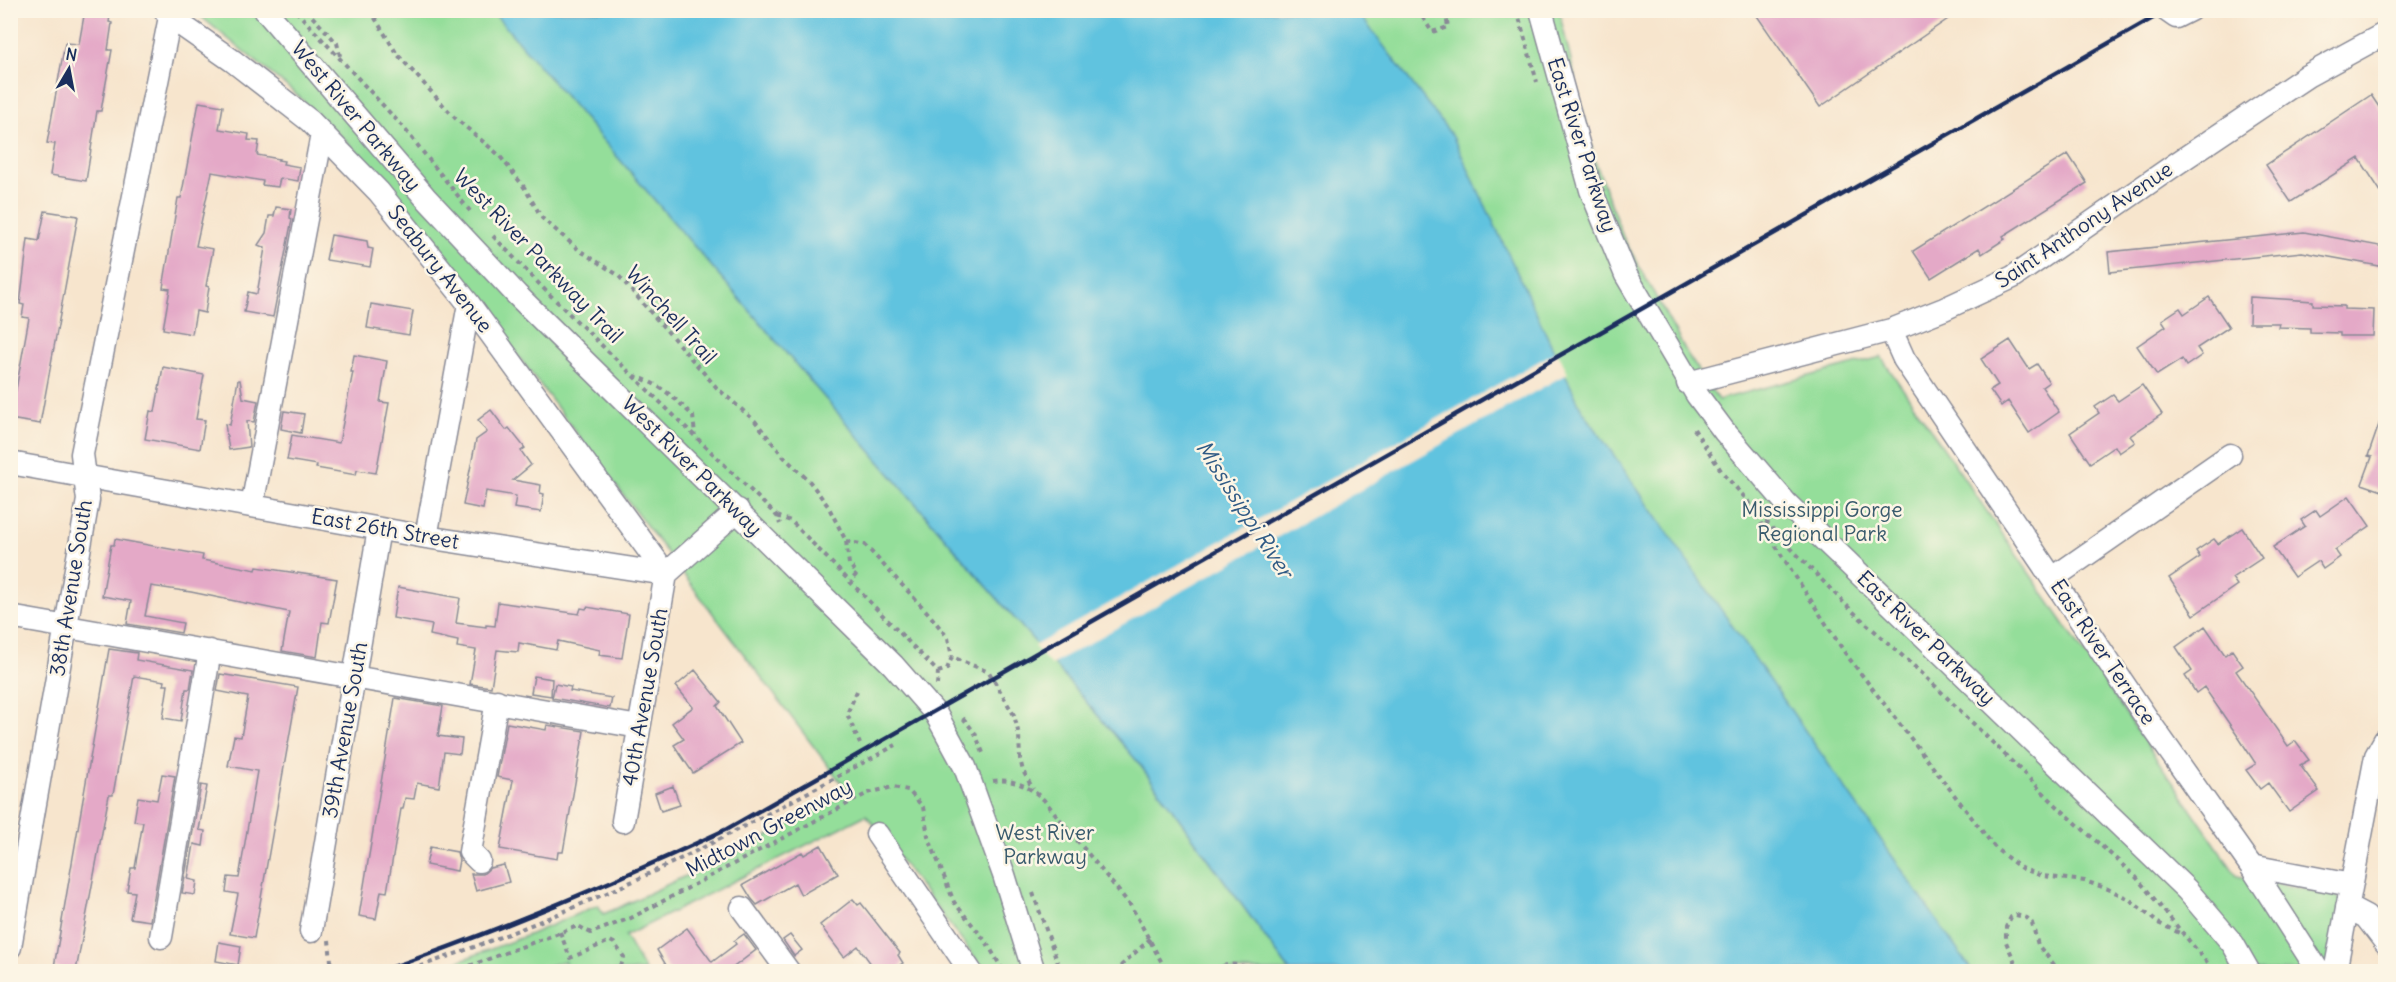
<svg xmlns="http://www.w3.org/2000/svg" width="2396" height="982" font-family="Delius,sans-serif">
  <rect width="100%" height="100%" fill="#fcf5e5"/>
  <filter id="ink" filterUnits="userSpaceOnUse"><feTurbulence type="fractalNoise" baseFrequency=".0167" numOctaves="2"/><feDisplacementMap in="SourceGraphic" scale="12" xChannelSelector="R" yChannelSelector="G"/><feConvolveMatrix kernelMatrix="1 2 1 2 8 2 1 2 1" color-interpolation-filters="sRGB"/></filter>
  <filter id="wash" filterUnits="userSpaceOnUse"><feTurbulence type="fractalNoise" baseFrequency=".008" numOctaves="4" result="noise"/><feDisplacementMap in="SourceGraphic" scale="24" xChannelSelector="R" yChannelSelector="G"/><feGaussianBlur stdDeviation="1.35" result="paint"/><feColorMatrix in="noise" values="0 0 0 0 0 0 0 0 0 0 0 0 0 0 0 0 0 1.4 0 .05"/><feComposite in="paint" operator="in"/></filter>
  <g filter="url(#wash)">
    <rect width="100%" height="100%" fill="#f7e5cd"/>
    <!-- green -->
    <path fill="#94de9a" stroke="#58867c" stroke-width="1.5" d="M194,11H492L1138,762L1290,971H985L866,815L625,936L645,971H564L565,961L530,971H432L531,934L598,905L603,914L618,908L753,844L848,792L379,172L296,94Z
      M1334,11H1559L1595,161L1623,237L1688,355L1718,400L1881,357L2237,876L2335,895L2351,909L2352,971H1972L1575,424Z"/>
    <!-- water -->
    <path fill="#61c3df" stroke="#3e799e" stroke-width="1.5" d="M492,11H1357L1453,137L1581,408L1972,971H1290L1138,762Z"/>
    <!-- pier -->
    <path fill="#f7e5cd" d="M1557,351L1568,373L1051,665L1034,646Z"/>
    <g id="blocks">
      <!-- building -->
      <path fill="#e4a9c7" d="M85,10H111L109,22L112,23L108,50H112L103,99L101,111H97L86,181L50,175L55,144L47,143L65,43L79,44Z
        M1753,10H1961L1820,107Z
        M2371,95L2385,116V198L2359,158L2291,202L2266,165Z
        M199,102L223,106L219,129L249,134L248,140L259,141L257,155L279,159L278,160L284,161L283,164L300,167L298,181L280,178L278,187L262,185L263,181L212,172L196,246L213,249L206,286L209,287L205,313L196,311L192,334L163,329L170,289L163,288L178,198H181Z
        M2068,154L2087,183L2003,236L2005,239L1982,254L1979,248L1931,278L1913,251Z
        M276,207L291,209L290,218L292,219L273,317L244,312L248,292L257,294L265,248L258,245L266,233L269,216H274Z
        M45,211L78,216L40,424L10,419V404H13L17,384L29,318L22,317L24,305L20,304L28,239L39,241Z
        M2304,232L2385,247V267L2302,252L2110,272L2108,252Z
        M331,235L367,241L368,248L373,249L370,267L326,260Z
        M2209,297L2229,327L2197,348L2202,355L2186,366L2182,359L2157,375L2137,346L2166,326L2162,320L2180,308L2184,314Z
        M2250,297L2313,301V305L2344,306V309L2374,310L2373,336H2340V333L2310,332V328L2278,327L2279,323H2249Z
        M371,304L413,311L409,335L367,328Z
        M2010,340L2029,369L2037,364L2049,382L2042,387L2059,412L2029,433L2008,401L2001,406L1990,390L1998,385L1981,359Z
        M354,355L387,361L380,402L389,403L376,473L357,470L356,475L316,468L317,465L287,460L292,435L339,443L353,372H351Z
        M163,367L204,375L196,419L205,420L200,449L145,439L150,411L155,412Z
        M238,380H240L243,398L258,401L254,422L247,421L249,447L229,450L225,424L230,425Z
        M2142,385L2162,414L2130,436L2135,442L2119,453L2115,446L2090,463L2070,433L2099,413L2095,407L2113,395L2118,401Z
        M491,410L506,430L509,428L525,448L521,451L531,465L513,480L541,485L540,493L544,494L541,512L514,508L516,496L486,491L483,509L463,505L476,440L487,432L478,420Z
        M284,411L304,414L301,433L281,429Z
        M2383,413H2385V492L2362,484L2372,457L2368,456Z
        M2349,496L2370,526L2335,550L2340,557L2323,569L2318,561L2294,577L2273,547L2305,526L2301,520L2316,510L2320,516Z
        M2242,528L2262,558L2232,578L2237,585L2194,615L2169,578L2200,557L2196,551L2214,539L2218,544Z
        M115,539L203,555L202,560L256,570L257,567L337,579L329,623L322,622L317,657L282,651L289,612L191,592L151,586L145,616L183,623L181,633L127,624L131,601L102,596L111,545H114Z
        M398,587L460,598L456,623L486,627V625L495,626L498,602L579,614L581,608L586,609L587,607L629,614L622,658L599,655L600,650L558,641L556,650L519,643L518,652L497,650L491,687L470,684L476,650L457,647L458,641L430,635L432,625L393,618Z
        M2205,626L2225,655L2232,650L2243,666L2236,671L2288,746L2295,741L2309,760L2300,765L2319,791L2289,812L2268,783L2260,789L2246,770L2256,764L2239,738L2204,687L2196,693L2185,676L2192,671L2176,647Z
        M109,649L137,653L136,660L193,670L190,689H186L181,721L163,718L168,685H164L165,681L134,676L113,795H109L76,971L54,967Z
        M695,670L721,702L717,706L741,743L693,773L674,745L684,739L672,723L693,707L676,686Z
        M220,674L298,687L254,938L230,934L238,894L226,892L228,877L239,878L257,771L228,766L234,736L241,737L248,697L217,691Z
        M534,676L552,679L551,696L531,693Z
        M555,684L571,687L570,691L612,698L610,708L552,698Z
        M395,698L443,706L438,736L462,739L460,754L444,752L439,787L417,783L414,799L405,798L403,809H401L387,892L381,891L376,919L359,916Z
        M507,723L546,730L547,725L584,731L563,852H558L557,859L500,849L513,780L497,777Z
        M162,774L175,776L150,921L130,918L135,892L127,891L131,868H135L143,822L134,821L138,797L157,800Z
        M201,785L207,786L199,830L205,831L203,846L194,844L188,879L197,881L195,895L182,893Z
        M673,786L680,805L661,811L655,793Z
        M821,845L838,874L801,895L795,883L757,905L751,898L743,885L802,852L804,855Z
        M430,847L457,852L459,860L457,871L426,865Z
        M504,865L509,882L476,891L471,874H483L490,868Z
        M853,899L858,905L861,903L900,953L898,955L903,963L900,965L904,972H877L858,946L844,957L820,925Z
        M687,928L712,962L736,944L734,941L744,934L756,950L727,972H670L657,950Z
        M790,935L802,950L794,956L783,940Z
        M219,942L241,946L238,965L216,961Z"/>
    </g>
  </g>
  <g filter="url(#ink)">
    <use href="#blocks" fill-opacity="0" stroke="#898a96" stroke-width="1.5"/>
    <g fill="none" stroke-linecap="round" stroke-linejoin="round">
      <defs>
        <path id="minor" d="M165,10L170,17L233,61L310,121L379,192L469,304L666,574L623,821
          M265,10L425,197L517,295L893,665L936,714L965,767L1004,875L1034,972
          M1541,10L1591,190L1626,275L1697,395L1724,431L1786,503L2187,890L2233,944L2249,972
          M2166,10L2176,17L2190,10
          M1891,330L1904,359L2150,723L2251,866L2319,972
          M1688,383L1891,330L1944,309L2013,277L2176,164L2307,76L2386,33
          M10,463L426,537L666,574L738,510
          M252,506L322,134
          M426,537L469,304
          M2053,578L2230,455
          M10,617L639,727
          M877,834L971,972
          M479,861L470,852L497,701
          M2251,866L2351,885
          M2347,907L2366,917L2386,943
          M742,908L789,972
          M311,931L379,529
          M161,937L210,651
          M10,947L88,500L82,454L170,17
          M2335,972L2376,756L2385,740"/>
      </defs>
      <!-- minor casing -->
      <use href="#minor" stroke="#898a96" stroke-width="25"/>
      <!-- path -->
      <path stroke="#898a96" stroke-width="4" stroke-dasharray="4.5 4.5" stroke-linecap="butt" d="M306,10L337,43L341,60
        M370,10L397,54L455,118L499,155L524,187L542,218L579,250L618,275L717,388L755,421L783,456L810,482L828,506L846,541L849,564L857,574L850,581
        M1418,10L1432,32L1448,27L1445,10
        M1517,10L1537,82
        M296,11L403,127L470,211
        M493,236L548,293L777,516L780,524
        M634,376C659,383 675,398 693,416L695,435
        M1694,429L1722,472L1780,537L1851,610L1925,676L2057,806L2136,877L2215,972
        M1751,508L1845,653L1996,849L2021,868L2042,876L2085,881L2108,889L2129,899L2158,923L2184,935
        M777,516L791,521L938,672L937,685
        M846,541L865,545L929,614L948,638L952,657
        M938,672L947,669L952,657L989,672L1014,715L1019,735L1020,759L1023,771L1033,789
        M857,691L847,714L860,744
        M963,718L975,733L983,753
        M993,781C1013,778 1030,787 1044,800L1131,906L1167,972
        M1033,893L1061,972
        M560,932L570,958L610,941L614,943L624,957L619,972
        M329,940L332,972
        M403,972C505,938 611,894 706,846C770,813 833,779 896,745
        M453,972L578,926L591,933L631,918L868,793L893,787L908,790L923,807L928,836L954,902L987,943L1004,972
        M1114,972L1150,939
        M1216,972C1226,958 1247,967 1260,972
        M2015,972L2014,960L2006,942V927L2011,917L2016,915L2027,918L2032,923L2038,945L2060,972"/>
      <!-- minor -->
      <use href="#minor" stroke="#fff" stroke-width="22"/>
      <!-- rail -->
      <path stroke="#1b2f5e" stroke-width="4.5" d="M379,972C498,931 613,883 727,829L2167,10"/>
    </g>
  </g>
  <g text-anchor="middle" stroke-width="5" stroke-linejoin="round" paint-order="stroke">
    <!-- street labels -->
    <g font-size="21" fill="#1b2f5e" stroke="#fcf5e5">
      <text transform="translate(356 116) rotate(50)" y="7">West River Parkway</text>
      <text transform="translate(1582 145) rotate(72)" y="7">East River Parkway</text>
      <text transform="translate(2084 225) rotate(-34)" y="7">Saint Anthony Avenue</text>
      <text transform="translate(538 256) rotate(46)" y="7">West River Parkway Trail</text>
      <text transform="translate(440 269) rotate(52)" y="7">Seabury Avenue</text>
      <text transform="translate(671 315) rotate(48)" y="7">Winchell Trail</text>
      <text transform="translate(692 466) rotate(45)" y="7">West River Parkway</text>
      <text transform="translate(385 529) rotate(10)" y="7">East 26th Street</text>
      <text transform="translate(71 588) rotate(-81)" y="7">38th Avenue South</text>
      <text transform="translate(1926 638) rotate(44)" y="7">East River Parkway</text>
      <text transform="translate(2103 652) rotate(56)" y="7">East River Terrace</text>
      <text transform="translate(645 697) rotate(-80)" y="7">40th Avenue South</text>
      <text transform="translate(345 730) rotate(-80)" y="7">39th Avenue South</text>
      <text transform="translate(769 828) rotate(-28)" y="7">Midtown Greenway</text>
    </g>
    <!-- park labels -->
    <g font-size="21" fill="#395b6d" stroke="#fcf5e5">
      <text x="1822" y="517">Mississippi Gorge<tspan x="1822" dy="24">Regional Park</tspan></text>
      <text x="1045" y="840">West River<tspan x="1045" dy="24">Parkway</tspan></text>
    </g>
    <!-- water labels -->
    <g font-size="22" font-style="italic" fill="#305b85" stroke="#fcf5e5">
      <text transform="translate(1245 509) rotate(57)" y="8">Mississippi River</text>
    </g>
  </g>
  <!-- margin -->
  <rect width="2396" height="982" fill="none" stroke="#fcf5e5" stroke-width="36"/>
  <!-- north arrow -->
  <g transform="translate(69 69) rotate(10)" stroke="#fcf5e5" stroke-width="4.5" paint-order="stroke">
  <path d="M0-4.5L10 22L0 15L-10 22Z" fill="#1b2f5e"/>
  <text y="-9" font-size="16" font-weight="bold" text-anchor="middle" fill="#1b2f5e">N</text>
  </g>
</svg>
